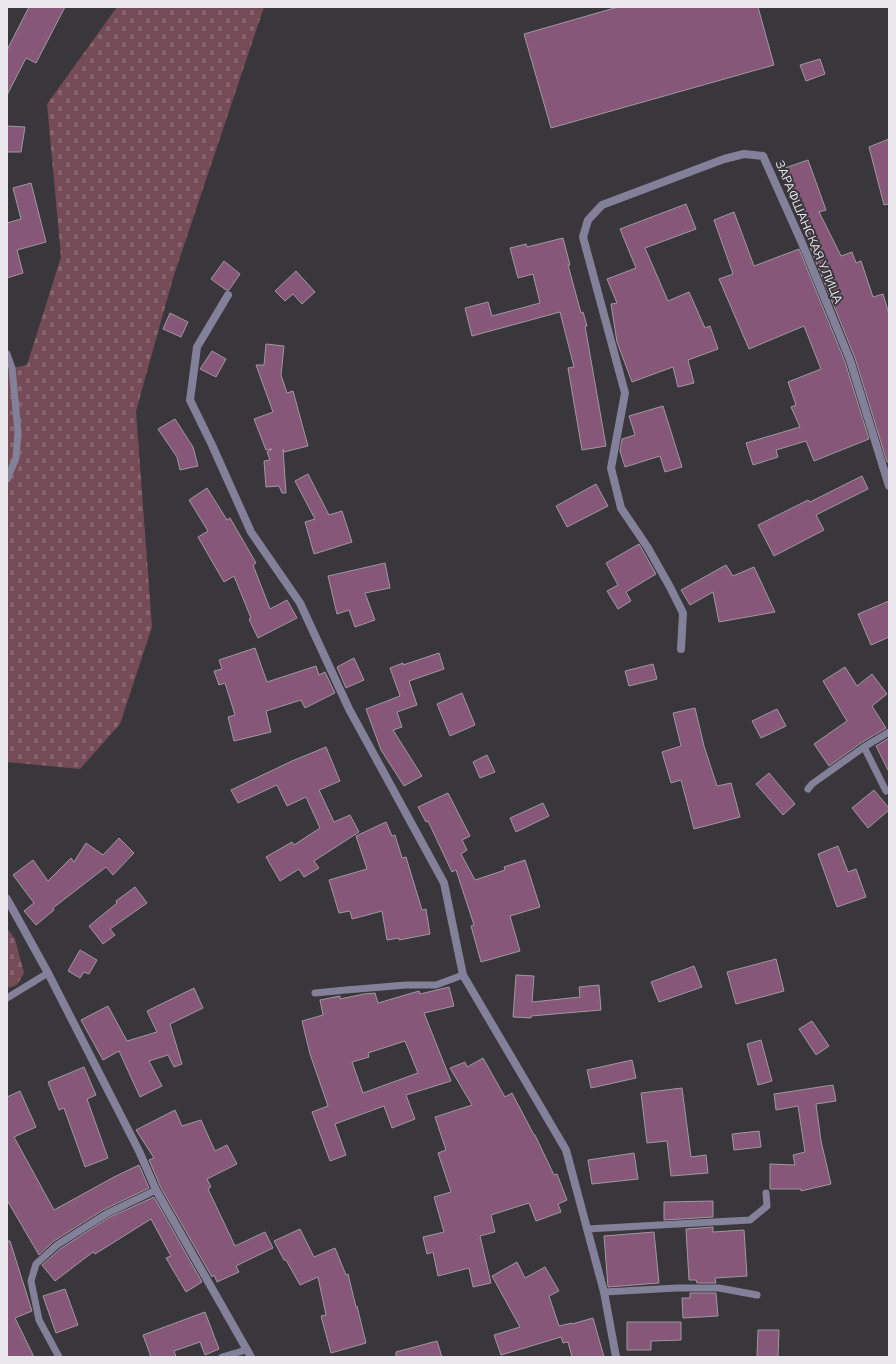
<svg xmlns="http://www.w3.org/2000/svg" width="896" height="1364" font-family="Mulish,sans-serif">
  <defs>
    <pattern id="cemetery-stones" width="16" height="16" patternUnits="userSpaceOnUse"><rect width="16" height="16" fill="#744b56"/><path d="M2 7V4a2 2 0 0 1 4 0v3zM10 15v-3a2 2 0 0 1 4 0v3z" fill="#88656e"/></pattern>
  </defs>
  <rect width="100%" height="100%" fill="#39363c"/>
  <!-- cemetery -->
  <path fill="url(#cemetery-stones)" d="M117,7H264L173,278L136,411L152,627L120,724L80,769L7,762V369L27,365L61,257L47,104Z
    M7,928L15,939L24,973L17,985L7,988Z"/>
  <!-- building -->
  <path fill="#865779" stroke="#a0999e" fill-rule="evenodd" d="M29,7H65L36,63L26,58L7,95V50Z
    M618,7H758L774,65L551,128L524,34Z
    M820,59L825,74L806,81L800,65Z
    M7,126L25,127L21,152H7Z
    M889,139V204L884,205L869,147Z
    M808,160L826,210L819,212L841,256L852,252L856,263L861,261L873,297L883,294L889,314V462H887L855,358L809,245L813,244L807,232H809L785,168Z
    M31,183L46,242L17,250L23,273L7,278V223L21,219L13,188Z
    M686,204L696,229L645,248L668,301L689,292L705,328L710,326L718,349L688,360L694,383L678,387L673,367L632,382L617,342L611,304L617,303L607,279L636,268L620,229Z
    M734,212L754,266L799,249L845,362L869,439L814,461L806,441L776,450L778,457L753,465L746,443L800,427L791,407L796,405L788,382L821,369L804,326L749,349L719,279L733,274L714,220Z
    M563,238L570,265H568L581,313L583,312L587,326H585L606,446L582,450L568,368L574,367L560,312L472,336L465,308L488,302L492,316L540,303L533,274L518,278L510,248L526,244L527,247Z
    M224,261L240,274L229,290H226L211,279Z
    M296,271L315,292L302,304L293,294L285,301L275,291Z
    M170,313L188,322L181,337L163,329Z
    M266,344L284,346L281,375L287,393L293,391L308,446L284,452L283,449L286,493H282L279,486L266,487L264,461L270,460L267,452L272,449L266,450L254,419L273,412L256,365H264Z
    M212,351L226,359L216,377L200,369Z
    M663,406L682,467L665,472L660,456L625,467L620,451L622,439L635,435L629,416Z
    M175,419L193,447L198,466L180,470L177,457L158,429Z
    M308,474L329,515L342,511L352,542L314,554L305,522L315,519L295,481Z
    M862,476L868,489L816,515L824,530L774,556L758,525L808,500L810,502Z
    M596,484L608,506L567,527L556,506Z
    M207,488L227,520L230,518L256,563L253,565L270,609L287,600L297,618L258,638L249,619L251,618L234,576L224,582L198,537L208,531L189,500Z
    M639,544L656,574L626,592L631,601L618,609L607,591L618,585L606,563Z
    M385,563L390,588L365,593L375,620L355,627L349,610L337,614L328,576Z
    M726,565L733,576L754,567L775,612L719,622L713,592L690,605L681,590Z
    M889,601V637L871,645L858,614Z
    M255,648L267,682L316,666L319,675L325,672L335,693L305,708L301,700L266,711L271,732L234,741L228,717L235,715L225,683L219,685L214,671L222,669L219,660Z
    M439,653L444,669L409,681L417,705L397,712L402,727L393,730L422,776L404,786L381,750L366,709L400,696L390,668L403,663V665Z
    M354,658L364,680L346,688L337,667Z
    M653,664L657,679L629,686L625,671Z
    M845,667L857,686L872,674L887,694L872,706L886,728L861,743L829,766L814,744L847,721L823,681Z
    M462,693L475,725L450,736L437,704Z
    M695,708L704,746L717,786L731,783L740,817L694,829L681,780L671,783L662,752L681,746L673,713Z
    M777,709L786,726L761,738L752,721Z
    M889,738V772L876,746Z
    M326,747L340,781L319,790L334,822L350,815L359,832L314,861L319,868L304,877L299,869L280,881L266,857L292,842L294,845L320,828L306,797L287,806L277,785L238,803L231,790L292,761Z
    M487,755L495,772L480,778L473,762Z
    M769,773L795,804L783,815L756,784Z
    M874,790L889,808V810L868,828L852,808Z
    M448,793L470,836L462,840L467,850L461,854L475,880L505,870L504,867L525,860L540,907L510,916L520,951L481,962L471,926L474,925L456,870L452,872L428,821L426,822L418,807Z
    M543,803L549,816L516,832L510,818Z
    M386,822L392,836L395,835L402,858L406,857L422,910L426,909L430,934L399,940V938L387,940L382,911L352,919L350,911L339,913L329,880L367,869L356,836Z
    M119,838L134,853L113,875L106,867L53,908L54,910L36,925L24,911L34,903L13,875L33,860L48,881L71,858L74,862L86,843L103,855Z
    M838,846L848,872L856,869L866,897L837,907L818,854Z
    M135,887L147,903L110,929L115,935L103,944L89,926L117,903L116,901Z
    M80,950L97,960L89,974L84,972L80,978L68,971Z
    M776,959L784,991L736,1004L727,972Z
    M694,966L702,987L659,1002L651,982Z
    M516,975L534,976L532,1002L580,997L579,987L599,985L601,1010L531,1016V1018L513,1017Z
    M449,987L454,1006L424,1013L451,1081L406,1095L415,1119L392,1128L384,1106L335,1124L346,1155L330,1161L312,1112L328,1106L310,1054L302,1021L323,1015L320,1000L340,996V999L364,994L375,993L378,1003L419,991L420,994ZM405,1041L418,1073L363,1093L352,1062L369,1057L368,1053Z
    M194,988L203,1008L170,1024L182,1064L174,1067L168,1055L149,1061L162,1086L140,1097L119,1051L103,1060L81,1020L108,1006L127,1041L157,1032L147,1011Z
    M812,1021L829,1046L816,1055L799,1029Z
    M761,1040L772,1081L758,1085L747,1044Z
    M483,1058L505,1097L512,1093L534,1135H535L554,1175L557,1174L567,1200L558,1204L561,1212L536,1221L529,1203L491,1215L495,1232L480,1236L491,1283L473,1287L469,1268L438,1276L433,1252L427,1254L423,1237L444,1232L434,1197L451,1192L438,1153L446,1150L435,1117L472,1105L450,1068L465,1062L467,1067Z
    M632,1060L636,1078L591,1088L587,1070Z
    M84,1067L96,1095L87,1099L108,1158L85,1167L64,1108L59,1110L48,1082Z
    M833,1085L836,1101L816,1104L821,1141L831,1184L801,1191V1189H770V1164L795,1165L793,1155L805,1152L798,1106L776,1110L774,1094Z
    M682,1088L691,1157L706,1155L708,1173L671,1176L667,1141L647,1143L641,1093Z
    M20,1091L36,1127L14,1137L54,1210L114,1177L139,1165L149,1188L103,1210L54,1241L39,1255L7,1200V1097Z
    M175,1110L182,1126L201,1120L215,1151L227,1145L237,1164L207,1179L211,1187L208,1189L235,1246L265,1232L273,1248L236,1266L239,1272L217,1282L214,1275L212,1277L161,1188L149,1160L154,1158L136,1130Z
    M759,1131L761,1147L734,1150L732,1134Z
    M634,1153L638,1179L592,1184L588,1160Z
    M154,1197L202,1282L186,1292L166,1258L171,1256L151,1219L95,1254L93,1252L55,1281L42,1265L60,1249L108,1218Z
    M713,1201V1217L664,1220V1202Z
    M713,1227V1232L744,1230L747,1276L715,1278L716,1283H697L696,1280H689L686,1229Z
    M300,1229L314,1257L335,1248L346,1275L348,1274L356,1307L357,1306L366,1343L331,1353L321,1316L326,1315L318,1277L300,1285L286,1260H284L274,1241Z
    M654,1232L659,1283L608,1287L604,1236Z
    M7,1241H10L32,1311L15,1318L34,1357H7Z
    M517,1262L525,1278L545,1267L559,1291L549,1296L559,1326L572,1323V1324L593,1318L604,1357H572L568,1342L563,1343L561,1337L501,1355L494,1335L520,1327L492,1276Z
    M65,1289L78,1325L56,1333L43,1296Z
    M690,1293H716L718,1316L683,1318L682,1298H690Z
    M205,1312L219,1349L205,1355L200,1342L174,1351L176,1357H151L143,1335Z
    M627,1322H681V1340L651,1341V1350H627Z
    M758,1330H779L778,1357H757Z
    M437,1341L442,1357H396V1352Z"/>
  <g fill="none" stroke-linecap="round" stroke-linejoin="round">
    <!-- service -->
    <path stroke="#838199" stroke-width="7" d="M7,354L12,368L18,432L16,458L7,479
      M864,747L886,791
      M808,789L812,784L864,747L889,732
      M315,993L346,990L406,985H436L463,975
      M7,998L48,973
      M587,1229L750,1220L767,1206L766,1193
      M604,1292L677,1288H719L757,1295
      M59,1357L39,1320L31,1281L36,1264L57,1245L106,1214L156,1190
      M222,1357L246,1350"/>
    <!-- minor -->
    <path stroke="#838199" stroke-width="8" d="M228,295L197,347L190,400L212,445L251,532L300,603L349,709L444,883L463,975L566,1150L604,1292L616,1357
      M681,649L683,613L670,587L648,548L621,508L611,468L625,393L583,237L588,220L602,205L724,159L744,154L763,156L802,243L850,360L889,486
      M7,899L48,973L139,1151L156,1190L251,1357"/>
  </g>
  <g text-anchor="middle" stroke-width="4" stroke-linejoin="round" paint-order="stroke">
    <!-- street labels -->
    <g font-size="12" fill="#e9e7eb" stroke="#39363c">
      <text transform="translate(809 232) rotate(67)" y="4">ЗАРАФШАНСКАЯ УЛИЦА</text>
    </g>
  </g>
  <!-- border -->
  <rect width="896" height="1364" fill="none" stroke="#e9e7eb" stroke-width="16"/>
</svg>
